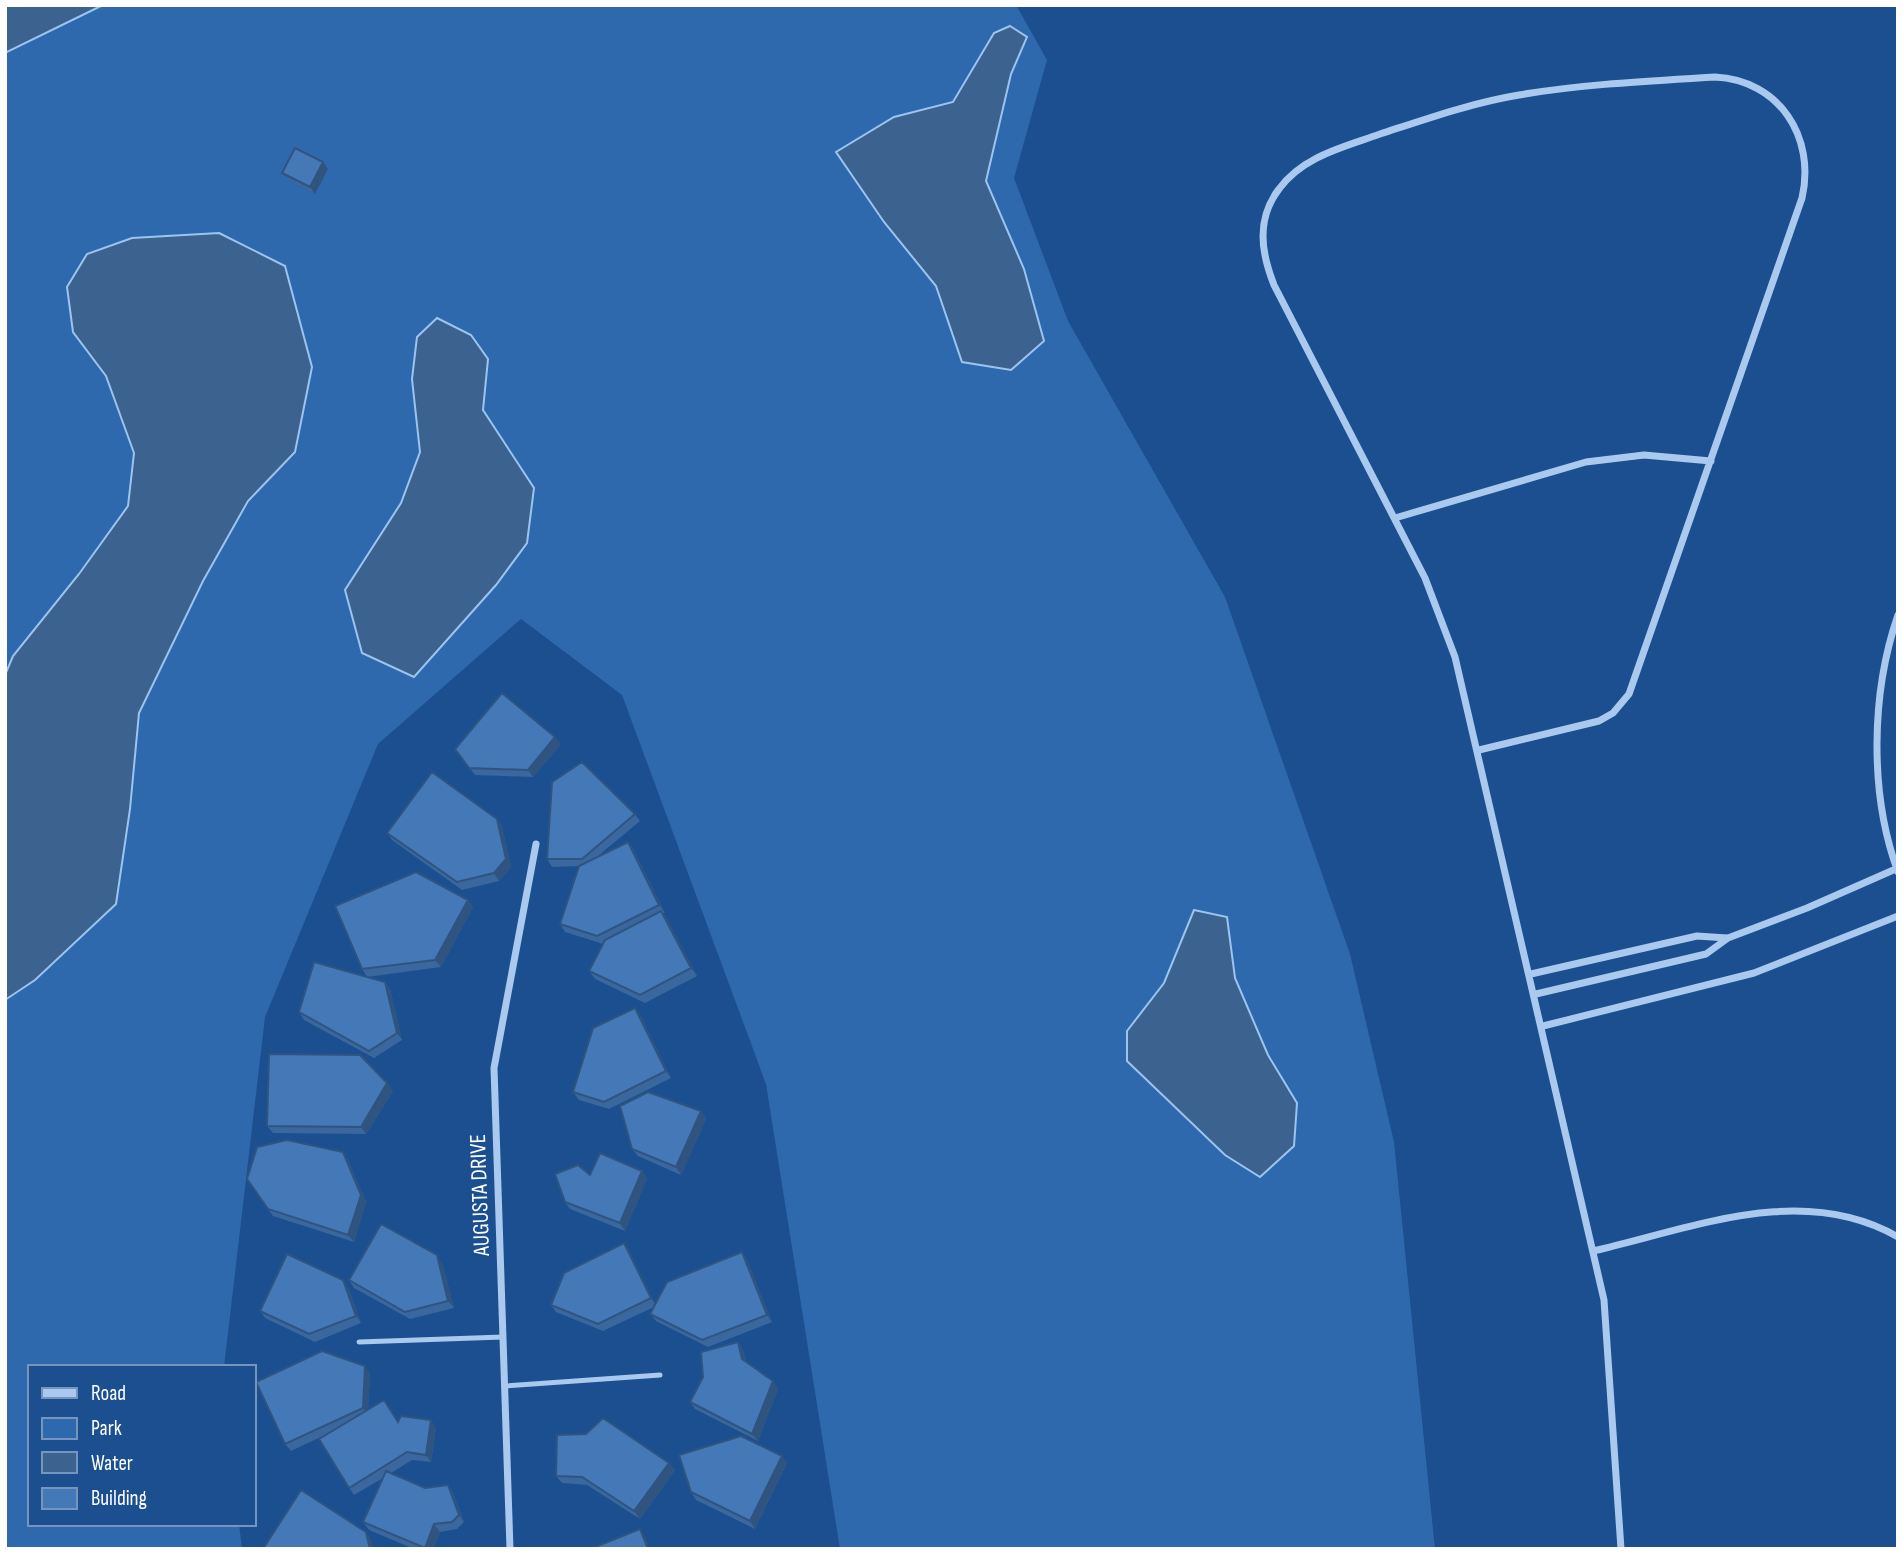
<svg xmlns="http://www.w3.org/2000/svg" width="1903" height="1554" font-family="'Sofia Sans Condensed',sans-serif">
  <rect width="100%" height="100%" fill="#1b4f8f"/>
  <!-- green -->
  <path fill="#2e69ad" d="M5,5H1016L1047,60L1014,178L1068,321L1225,597L1350,954L1394,1142L1435,1549H840L766,1084L622,695L521,619L378,744L265,1017L224,1367H30V1524H239L242,1549H5Z"/>
  <!-- water -->
  <path fill="#3c6290" stroke="#9cc4f0" stroke-width="2" d="M5,5H103L5,53Z
    M1010,26L1027,37L1011,74L986,181L1024,269L1044,341L1011,370L962,362L936,286L884,222L836,152L894,117L953,102L994,33Z
    M219,233L285,266L312,367L295,452L248,501L203,581L139,713L130,809L116,904L35,980L5,1000V675L13,656L79,574L128,506L134,453L106,376L73,332L67,287L87,254L132,238Z
    M437,318L471,335L488,359L483,410L534,488L527,543L496,585L414,677L362,653L345,590L401,503L420,452L412,379L417,337Z
    M1194,910L1227,917L1235,978L1268,1055L1297,1103L1294,1146L1260,1177L1225,1155L1127,1061V1031L1164,983Z"/>
  <g fill="none" stroke-linecap="round" stroke-linejoin="round">
    <!-- service -->
    <path stroke="#a9c9ee" stroke-width="5" d="M359,1342L503,1337
      M505,1386L660,1375"/>
    <!-- minor -->
    <path stroke="#a9c9ee" stroke-width="7" d="M1395,518L1586,462L1644,455L1711,461
      M1479,750L1599,721L1613,713L1629,694L1802,198C1816,137 1779,80 1715,77C1650,81 1583,84 1519,95C1471,103 1426,119 1380,134C1344,147 1303,156 1279,189C1256,219 1261,252 1274,285L1425,578L1455,657L1604,1300L1621,1549
      M1898,872C1869,794 1871,693 1898,615
      M1531,974L1697,936L1727,938
      M1536,994L1706,954L1728,938L1807,908L1898,868
      M1543,1026L1754,973L1898,916
      M1593,1251C1693,1228 1802,1182 1898,1237
      M510,1549L494,1068L536,844"/>
  </g>
  <!-- wall -->
  <path fill="#3a679d" d="M328,169L315,194L288,180L282,173Z
    M555,737L561,744L533,777L475,775L455,749Z
    M635,814L640,821L598,856L628,842L633,849L665,913H663L697,976L645,1003L595,979L589,971L603,944L565,932L560,924L579,866L552,867L547,859Z
    M497,819L502,826L511,867L499,881L462,890L392,840L387,833Z
    M468,900L473,907L441,967L367,977L385,982L390,989L402,1040L374,1058L304,1020L299,1012L367,977L362,969Z
    M635,1008L640,1015L671,1078L609,1109L579,1100L573,1092Z
    M387,1083L393,1091L366,1134L273,1133L267,1126Z
    M701,1111L706,1119L681,1175L638,1156L632,1149Z
    M343,1152L348,1160L366,1202L354,1242L273,1216L247,1179Z
    M642,1171L647,1179L625,1231L570,1209L565,1202L590,1175Z
    M624,1243L629,1251L655,1304L742,1252L747,1260L772,1322L708,1347L656,1321L650,1314L654,1307L603,1331L556,1312L551,1305Z
    M442,1263L454,1308L410,1319L354,1288L349,1280Z
    M348,1287L361,1323L315,1342L265,1318L260,1311Z
    M738,1342L743,1350L746,1362L778,1389L758,1441L695,1409L690,1402L703,1377Z
    M370,1374L368,1410L389,1407L398,1421L436,1428L431,1462L412,1460L391,1473L425,1488L448,1485L453,1493L464,1522L457,1529L440,1532L433,1549H414L369,1530L363,1522L383,1478L354,1495L349,1488L327,1434L291,1451L285,1444Z
    M669,1463L675,1470L640,1519L587,1485L562,1483L556,1476Z
    M787,1463L755,1529L696,1500L691,1492Z"/>
  <!-- shaded-wall -->
  <path fill="#305480" d="M323,162L328,169L315,194L310,187Z
    M555,737L561,744L533,777L528,770Z
    M497,819L502,826L511,867L499,881L494,873Z
    M628,842L633,849L665,913L659,905Z
    M468,900L473,907L441,967L435,960Z
    M661,911L667,918L697,976L691,968Z
    M385,982L390,989L402,1040L397,1033Z
    M635,1008L640,1015L671,1078L666,1071Z
    M387,1083L393,1091L366,1134L361,1127Z
    M701,1111L706,1119L681,1175L676,1167Z
    M343,1152L348,1160L366,1202L354,1242L348,1235Z
    M642,1171L647,1179L625,1231L620,1223Z
    M624,1243L629,1251L656,1306L651,1298Z
    M742,1252L747,1260L772,1322L767,1315Z
    M437,1255L442,1263L454,1308L448,1301Z
    M343,1280L348,1287L361,1323L356,1316Z
    M738,1342L743,1350L747,1366L742,1359Z
    M365,1366L370,1374L368,1415L363,1408Z
    M773,1381L778,1389L758,1441L752,1434Z
    M431,1420L436,1428L431,1462L426,1455Z
    M782,1456L787,1463L755,1529L750,1521Z
    M669,1463L675,1470L640,1519L634,1511Z
    M448,1485L453,1493L464,1522L459,1515Z
    M434,1524L440,1532L433,1549H425Z
    M640,1529L645,1536L650,1549H648Z
    M366,1532L371,1539L373,1549H370Z"/>
  <!-- building -->
  <path fill="#4478b7" stroke="#305480" stroke-width="2" d="M295,148L323,162L310,187L282,173Z
    M502,693L555,737L528,770L469,768L455,749Z
    M582,762L635,814L582,859H547L552,782Z
    M432,772L497,819L506,859L494,873L457,882L387,833Z
    M628,842L659,905L597,936L560,924L579,866Z
    M416,872L468,900L435,960L362,969L335,906Z
    M661,911L691,968L640,995L589,971L605,940Z
    M314,962L385,982L397,1033L369,1051L299,1012Z
    M635,1008L666,1071L604,1102L573,1092L593,1028Z
    M269,1054L360,1055L387,1083L361,1127L267,1126Z
    M648,1092L701,1111L676,1167L632,1149L620,1106Z
    M287,1140L343,1152L361,1195L348,1235L268,1209L247,1179L257,1147Z
    M600,1153L642,1171L620,1223L565,1202L555,1174L578,1165L590,1175Z
    M381,1224L437,1255L448,1301L405,1312L349,1280Z
    M624,1243L651,1298L598,1324L551,1305L564,1273Z
    M742,1252L767,1315L702,1340L650,1314L667,1282Z
    M287,1254L343,1280L356,1316L309,1334L260,1311Z
    M738,1342L742,1359L773,1381L752,1434L690,1402L703,1377L701,1352Z
    M322,1351L365,1366L363,1408L285,1444L256,1382Z
    M384,1400L398,1422L401,1416L431,1420L426,1455L407,1452L349,1488L319,1439Z
    M603,1418L669,1463L634,1511L582,1477L556,1476L557,1435L586,1434Z
    M741,1436L782,1456L750,1521L691,1492L679,1455Z
    M386,1471L425,1488L448,1485L459,1515L452,1522L434,1524L425,1548L363,1522Z
    M301,1490L366,1532L370,1549H263Z
    M640,1529L648,1549H590Z"/>
  <g text-anchor="middle" stroke-width="6" stroke-linejoin="round" paint-order="stroke">
    <!-- street labels -->
    <g font-size="23" fill="#fff" stroke="#1b4f8f">
      <text transform="translate(479 1195) rotate(-92)" y="8">AUGUSTA DRIVE</text>
    </g>
  </g>
  <!-- border -->
  <rect width="1903" height="1554" fill="none" stroke="#ffffff" stroke-width="14"/>
  <!-- legend -->
  <rect x="28" y="1365" width="228" height="161" fill="#1b4f8f" stroke="#7695bc" stroke-width="2"/>
  <rect x="42" y="1388" width="35" height="10" fill="#a9c9ee" stroke="#7695bc" stroke-width="2"/>
  <text x="91" y="1400" font-size="21" fill="#ffffff">Road</text>
  <rect x="42" y="1418" width="35" height="21" fill="#2e69ad" stroke="#7695bc" stroke-width="2"/>
  <text x="91" y="1435" font-size="21" fill="#ffffff">Park</text>
  <rect x="42" y="1452" width="35" height="21" fill="#3c6290" stroke="#7695bc" stroke-width="2"/>
  <text x="91" y="1470" font-size="21" fill="#ffffff">Water</text>
  <rect x="42" y="1488" width="35" height="21" fill="#4478b7" stroke="#7695bc" stroke-width="2"/>
  <text x="91" y="1505" font-size="21" fill="#ffffff">Building</text>
</svg>
